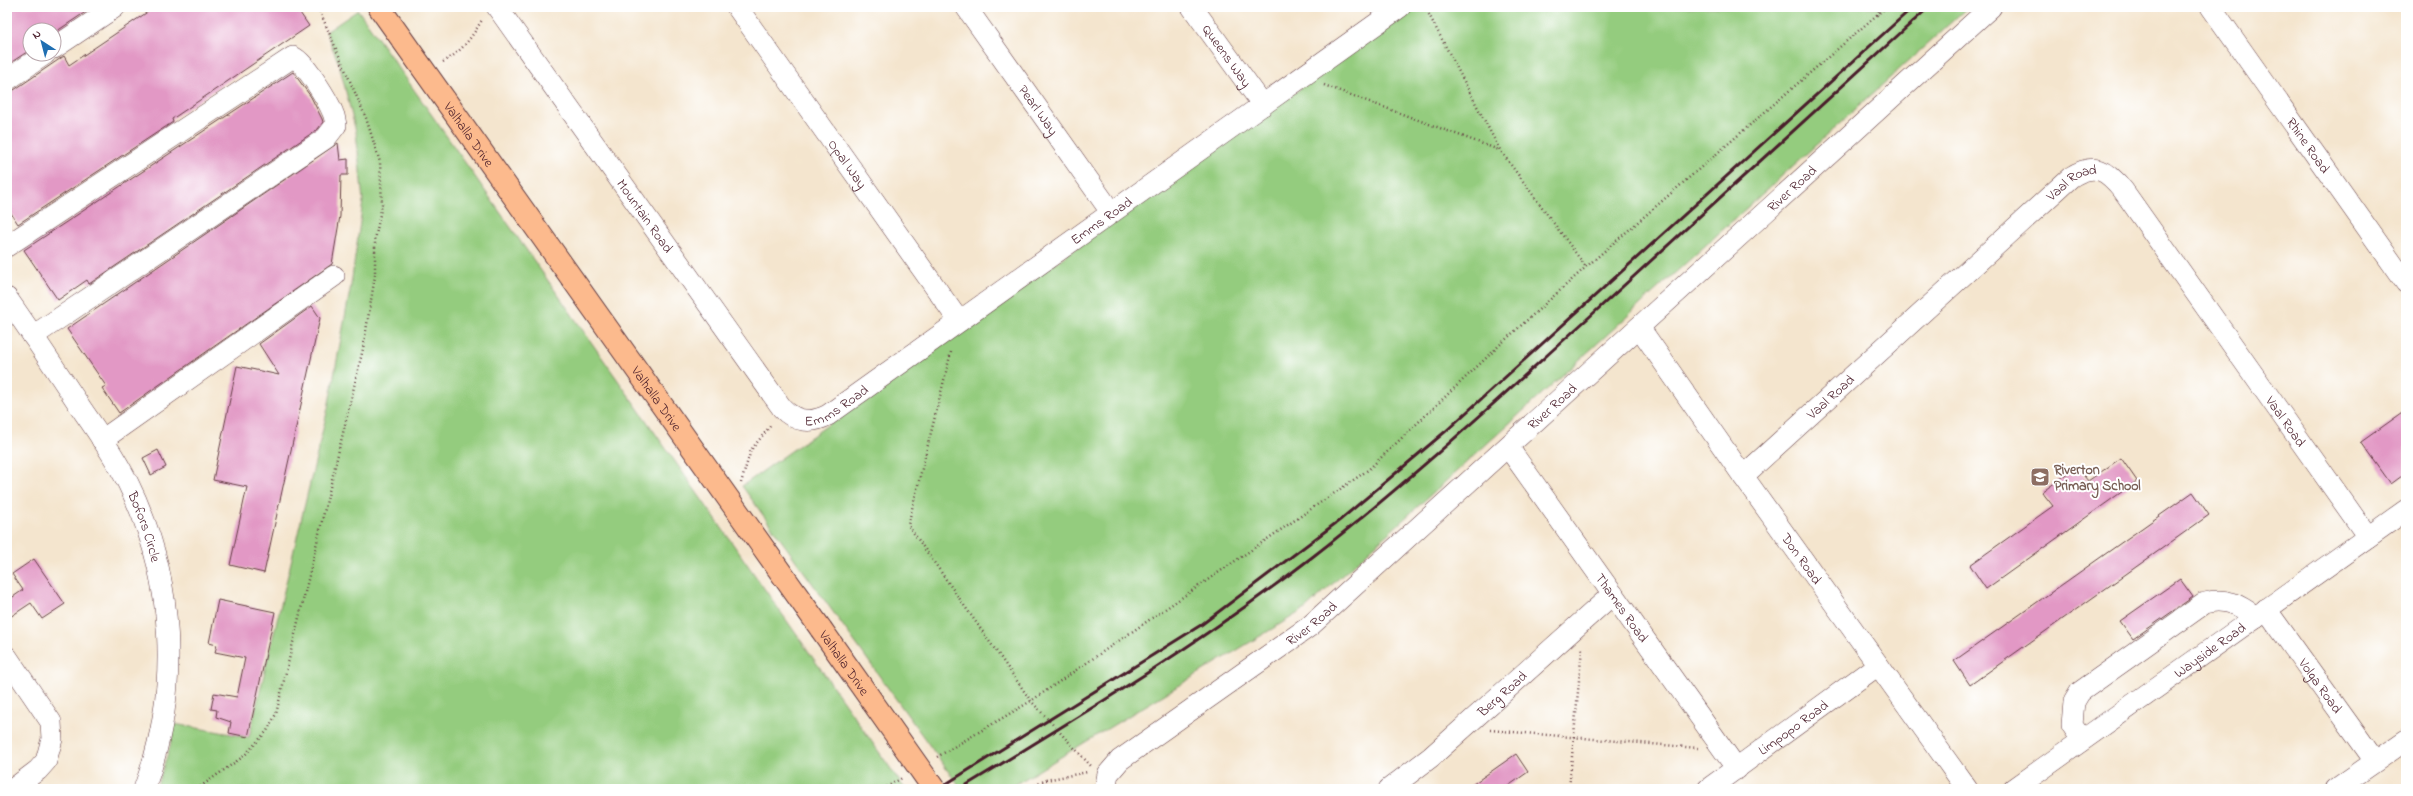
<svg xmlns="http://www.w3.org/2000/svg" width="2413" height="796" font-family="'Indie Flower',sans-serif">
  <rect width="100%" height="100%" fill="#fff"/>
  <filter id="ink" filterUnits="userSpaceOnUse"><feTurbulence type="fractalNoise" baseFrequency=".025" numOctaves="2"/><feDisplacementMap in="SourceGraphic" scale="8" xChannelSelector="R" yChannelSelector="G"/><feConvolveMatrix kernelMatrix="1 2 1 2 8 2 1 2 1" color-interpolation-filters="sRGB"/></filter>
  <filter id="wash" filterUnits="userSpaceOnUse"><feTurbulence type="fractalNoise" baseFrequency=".012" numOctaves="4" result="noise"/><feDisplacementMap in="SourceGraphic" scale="16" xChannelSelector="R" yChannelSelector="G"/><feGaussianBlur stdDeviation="0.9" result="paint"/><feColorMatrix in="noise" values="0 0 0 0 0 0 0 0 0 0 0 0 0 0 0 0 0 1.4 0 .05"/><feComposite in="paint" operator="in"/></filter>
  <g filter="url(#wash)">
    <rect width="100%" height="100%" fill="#f4e5ce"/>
    <!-- green -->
    <path fill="#94cc7e" stroke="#6f7654" d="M1415,7H1968L1305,609L1008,789H961L742,486Z
      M358,10L905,789H156L170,747L174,724L249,737L328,408L351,285L363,201L356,132L339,64L326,32Z"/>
    <g id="blocks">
      <!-- building -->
      <path fill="#e298c5" d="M7,7H93L54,33V30H30V50L7,65Z
        M155,7H296L309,26L172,119L173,122L18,224L7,207V92L14,90L64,56L69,65Z
        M293,72L311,97L322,119L323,122L318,129L89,284L87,280L58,300L24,250Z
        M338,143L340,160L348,159V175H341L340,216L332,264L119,413L102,388L106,386L67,329Z
        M312,306L320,318L264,573L230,565L247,487L213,480L237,366L279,375L259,344Z
        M2406,410V473L2391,484L2361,442Z
        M158,450L166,467L151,475L143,458Z
        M2121,458L2137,481L1986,589L1970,565L2053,506L2042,492L2077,467L2088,481Z
        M2193,492L2209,515L1970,685L1954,661Z
        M34,559L65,604L42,619L31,603L7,619V601L23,590L12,574Z
        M2180,579L2193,597L2133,639L2120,621Z
        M218,600L275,612L248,737L229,733L231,722L216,717L217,710L211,709L214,693L237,697L245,658L215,652L217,645L209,643Z
        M1516,754L1528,772L1504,789H1466Z"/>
    </g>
  </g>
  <g filter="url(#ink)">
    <use href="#blocks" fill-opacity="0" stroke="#643d43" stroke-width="1"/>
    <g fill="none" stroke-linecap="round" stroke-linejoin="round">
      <defs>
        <g id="minor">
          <path id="s1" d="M497,7L782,408C795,422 811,424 828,415L1400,7"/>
          <path id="s2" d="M737,7L959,321"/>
          <path id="s3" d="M966,7L1111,212"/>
          <path id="s4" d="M1192,7L1263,105"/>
          <path id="s5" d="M2211,7L2406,283"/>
          <path d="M54,48L115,7"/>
          <path d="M7,80L45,54"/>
          <path d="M7,246L293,57C303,59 329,102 333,113C335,117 335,121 336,125L326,138L33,336"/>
          <path id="s6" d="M7,298C33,335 58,373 83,411C99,434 115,457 128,483C175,578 181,690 144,789"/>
          <path id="s7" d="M1639,327L1743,476L1967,789"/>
          <path d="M102,440L334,276"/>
          <path id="s8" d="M1508,447L1737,769"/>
          <path id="s9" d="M1743,476L2071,177C2095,162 2107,170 2123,190L2368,537"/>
          <path id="s10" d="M2266,609L2375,761"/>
          <path d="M7,657L51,722L52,739L46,761L38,770L13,789"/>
          <path d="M2082,740L2072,725L2074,702L2080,692L2205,603C2227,597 2239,605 2256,617"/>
          <path id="s11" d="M1105,789L1108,774L1120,760L1310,626L1991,7"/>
          <path id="s12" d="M1389,789L1431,757L1613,594"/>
          <path id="s13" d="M1708,789L1878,665"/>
          <path id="s14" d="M2014,789L2406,510"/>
          <path d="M2336,789L2406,740"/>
        </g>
        <g id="major">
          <path id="s15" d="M379,7L821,629"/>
        </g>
      </defs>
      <!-- minor casing -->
      <use href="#minor" stroke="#643d43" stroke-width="22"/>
      <!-- major casing -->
      <use href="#major" stroke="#643d43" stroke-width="24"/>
      <!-- path -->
      <path stroke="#643d43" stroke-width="2.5" stroke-dasharray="1 3" stroke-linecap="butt" d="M1425,7L1500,150L1586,267
        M1877,15L1879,7
        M443,62C462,52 471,38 482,20
        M1324,85L1499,150
        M951,352L908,525L1031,701L1091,766
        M741,483L751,450L771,425
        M1490,730L1698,748
        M937,757L1031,701L1368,470L1505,340L1586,267L1886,7
        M197,789L244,756L267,731L276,714L363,349L375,276V240L382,204L380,162L366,118L318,7
        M883,789L902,778
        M1028,789L1046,780L1088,772
        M1569,789L1582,648"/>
      <!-- minor -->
      <use href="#minor" stroke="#fff" stroke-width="21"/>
      <!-- major -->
      <use href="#major" stroke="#fcba8d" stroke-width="22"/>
      <!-- rail -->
      <path stroke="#4a1f2b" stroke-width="3" d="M938,789L1201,625L1340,520L1446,431L1913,7
        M960,789C1080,716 1200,644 1311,558C1407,484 1496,401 1586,320C1701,216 1815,111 1929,7"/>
      <defs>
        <g id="major-bridge">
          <path id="s16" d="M821,629L934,789"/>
        </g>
      </defs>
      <!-- major-bridge casing -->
      <use href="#major-bridge" stroke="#643d43" stroke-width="24" stroke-linecap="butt"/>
      <!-- major-bridge -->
      <use href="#major-bridge" stroke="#fcba8d" stroke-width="22"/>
    </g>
  </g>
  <!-- icons -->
  <defs>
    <symbol id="school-square" viewBox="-11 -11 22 22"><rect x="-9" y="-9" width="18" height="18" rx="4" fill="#8d6e63" stroke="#fff"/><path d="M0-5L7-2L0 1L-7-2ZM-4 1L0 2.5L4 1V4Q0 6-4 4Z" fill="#fff"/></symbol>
  </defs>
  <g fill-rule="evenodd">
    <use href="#school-square" x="2029" y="466" width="22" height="22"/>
  </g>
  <g text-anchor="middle" stroke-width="4" stroke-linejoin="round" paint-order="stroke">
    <!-- street labels -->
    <g font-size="14" fill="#4a1f2b" stroke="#fff">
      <text dy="5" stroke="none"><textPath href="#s4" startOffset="60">Queens Way</textPath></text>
      <text dy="5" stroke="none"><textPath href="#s3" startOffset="126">Pearl Way</textPath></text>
      <text dy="5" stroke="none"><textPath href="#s15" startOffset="156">Valhalla Drive</textPath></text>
      <text dy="5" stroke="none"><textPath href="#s5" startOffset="169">Rhine Road</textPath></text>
      <text dy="5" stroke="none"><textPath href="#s2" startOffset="192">Opal Way</textPath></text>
      <text dy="5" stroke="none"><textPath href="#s9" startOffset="442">Vaal Road</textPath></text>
      <text dy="5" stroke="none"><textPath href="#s11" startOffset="917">River Road</textPath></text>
      <text dy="5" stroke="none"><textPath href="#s1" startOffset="256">Mountain Road</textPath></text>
      <text dy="5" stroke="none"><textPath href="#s1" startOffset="878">Emms Road</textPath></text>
      <text dy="5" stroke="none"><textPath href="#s9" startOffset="118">Vaal Road</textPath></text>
      <text dy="5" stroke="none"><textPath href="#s15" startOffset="480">Valhalla Drive</textPath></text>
      <text dy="5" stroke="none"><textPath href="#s1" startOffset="554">Emms Road</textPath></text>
      <text dy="5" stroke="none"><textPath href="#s11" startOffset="593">River Road</textPath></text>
      <text dy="5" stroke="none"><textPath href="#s9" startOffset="788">Vaal Road</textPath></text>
      <text dy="5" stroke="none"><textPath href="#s6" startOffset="268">Bofors Circle</textPath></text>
      <text dy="5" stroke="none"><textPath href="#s7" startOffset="283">Don Road</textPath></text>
      <text dy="5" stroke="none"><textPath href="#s8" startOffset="197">Thames Road</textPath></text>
      <text dy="5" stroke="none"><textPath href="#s11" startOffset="269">River Road</textPath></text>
      <text dy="5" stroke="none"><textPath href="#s14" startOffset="240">Wayside Road</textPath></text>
      <text dy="5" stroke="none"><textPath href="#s16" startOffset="41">Valhalla Drive</textPath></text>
      <text dy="5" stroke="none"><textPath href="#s10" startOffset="94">Volga Road</textPath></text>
      <text dy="5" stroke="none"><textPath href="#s12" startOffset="148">Berg Road</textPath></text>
      <text dy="5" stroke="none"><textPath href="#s13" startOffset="105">Limpopo Road</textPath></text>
    </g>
    <!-- education labels -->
    <g font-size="14" font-weight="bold" fill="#785e54" stroke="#fff" text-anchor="start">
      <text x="2054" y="474">Riverton<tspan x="2054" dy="16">Primary School</tspan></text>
    </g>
  </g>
  <!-- margin -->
  <rect width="2413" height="796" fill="none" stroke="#fff" stroke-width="24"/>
  <!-- north arrow -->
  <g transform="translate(42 42) rotate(324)"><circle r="19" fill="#ffffff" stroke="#b7a5aa"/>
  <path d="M0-3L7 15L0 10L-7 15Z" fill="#1f6fb2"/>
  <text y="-6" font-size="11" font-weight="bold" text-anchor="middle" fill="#4a1f2b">N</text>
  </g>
</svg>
